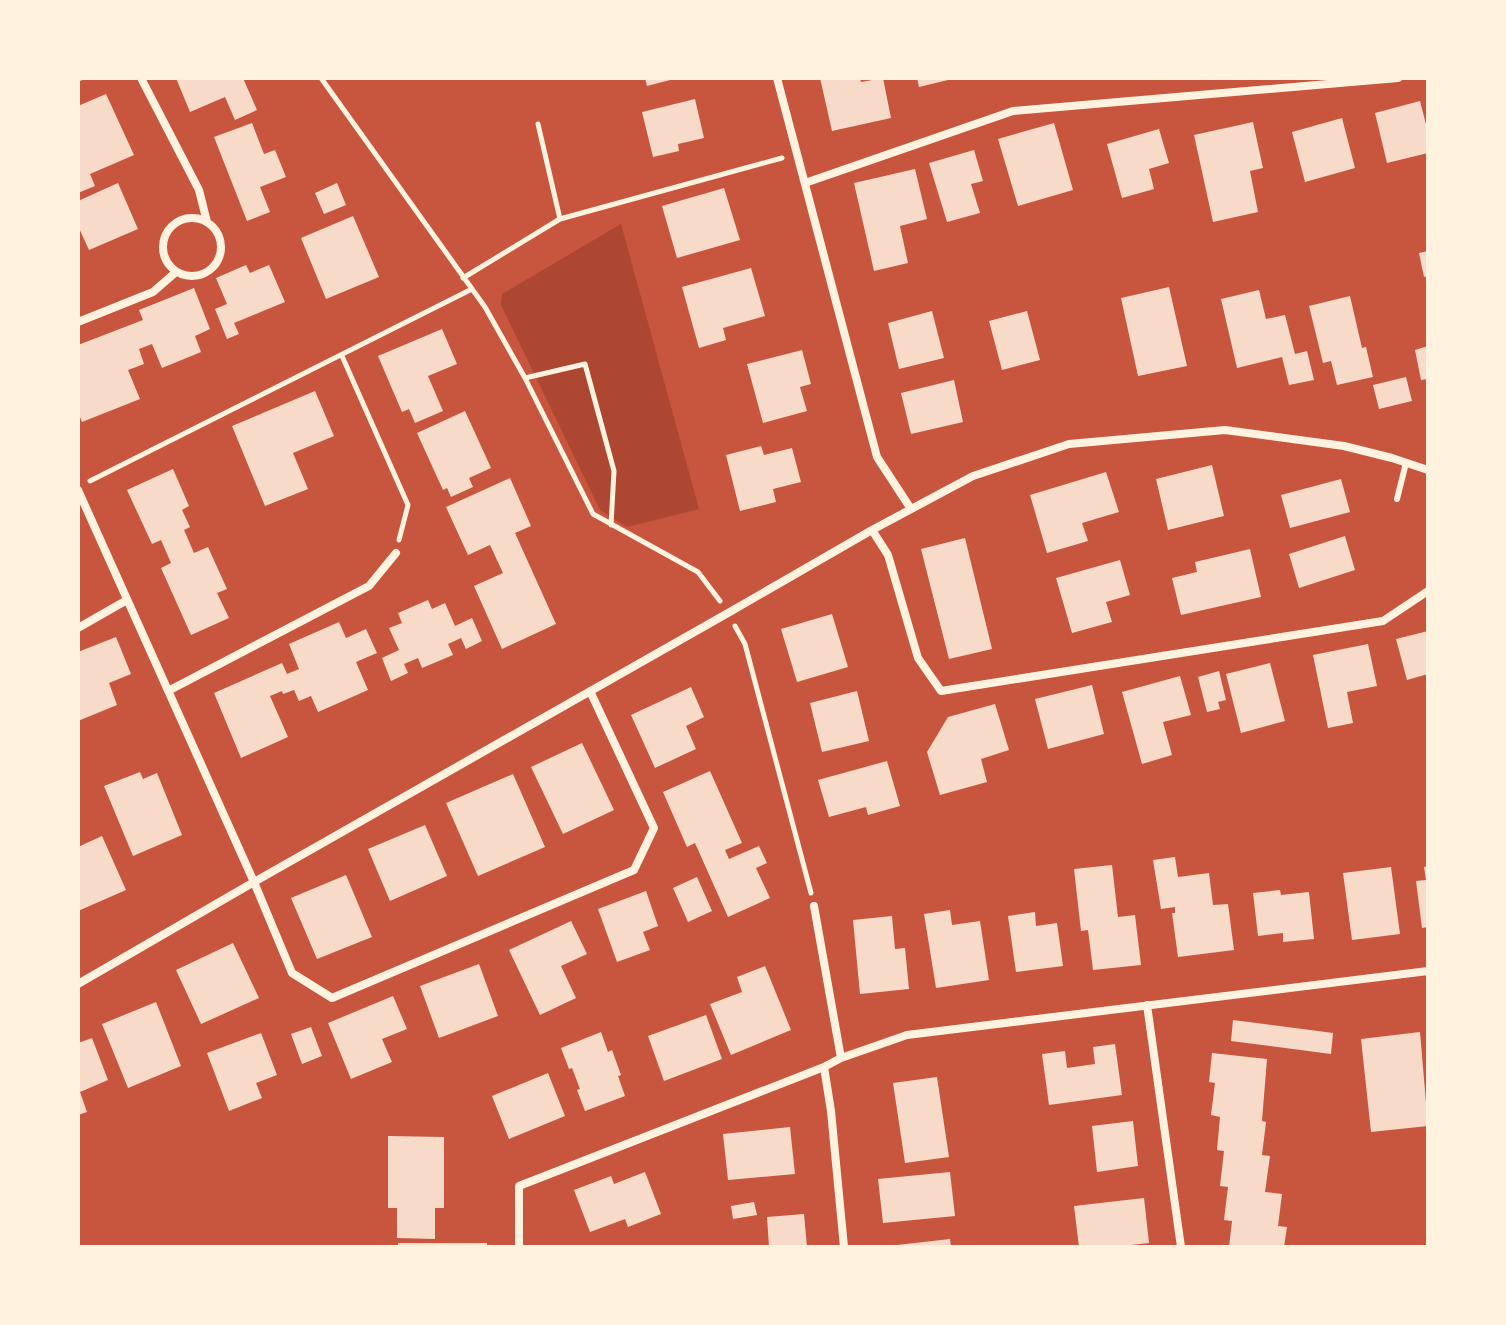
<svg xmlns="http://www.w3.org/2000/svg" width="1506" height="1325" font-family="'Varela Round',sans-serif">
  <rect width="100%" height="100%" fill="#c8553d"/>
  <!-- green -->
  <path fill="#ae4732" d="M621,224L699,509L627,527L600,510L501,305L502,294Z"/>
  <!-- building -->
  <path fill="#f7dbc8" d="M176,78H243L257,110L235,120L225,97L190,112Z
    M645,78H674V79L647,86Z
    M820,78H860L861,82L883,78L891,118L832,131Z
    M917,78H952V79L919,87Z
    M106,94L134,155L90,174L95,186L78,193V106Z
    M695,99L704,138L678,144L679,151L653,157L642,112Z
    M1420,101L1428,132V153L1387,163L1375,113Z
    M1342,118L1355,168L1305,182L1292,132Z
    M1253,122L1263,168L1250,171L1258,212L1213,222L1194,135Z
    M252,123L264,154L275,150L286,177L260,187L270,212L247,221L214,137Z
    M1054,123L1073,190L1018,206L998,139Z
    M1159,129L1169,163L1149,169L1154,189L1122,198L1107,144Z
    M974,150L983,181L971,184L980,213L947,222L929,163Z
    M915,169L927,219L900,226L908,263L874,271L854,183Z
    M118,183L138,229L89,250L78,226V201Z
    M337,183L346,205L324,214L315,193Z
    M724,188L740,240L677,258L662,206Z
    M353,216L379,277L326,299L301,238Z
    M1428,251V276L1424,277L1419,253Z
    M246,265L250,273L269,265L285,302L234,323L239,334L227,339L215,309L227,304L216,278Z
    M751,268L765,316L723,328L726,340L699,348L682,287Z
    M1169,287L1187,366L1138,376L1121,298Z
    M194,288L210,329L195,336L201,352L162,368L152,344L139,349L144,364L128,370L140,399L82,422L78,412V345L143,320L139,310Z
    M1259,290L1266,319L1285,315L1295,354L1307,351L1314,380L1289,385L1282,357L1237,368L1221,299Z
    M1350,296L1362,348L1366,347L1373,377L1337,385L1331,361L1323,363L1309,306Z
    M932,311L944,358L899,369L888,323Z
    M1027,311L1040,360L1002,370L989,321Z
    M442,329L457,364L428,376L443,411L415,423L409,409L402,412L378,356Z
    M1428,346V379L1421,380L1415,350Z
    M802,350L811,384L800,387L807,411L763,423L747,364Z
    M1406,377L1412,401L1379,409L1373,385Z
    M954,380L963,422L911,434L901,393Z
    M315,391L334,436L293,453L308,489L265,506L232,426Z
    M465,411L491,468L469,478L473,487L451,497L447,488L443,490L417,433Z
    M761,446L764,455L792,448L801,482L773,489L776,502L740,511L726,455Z
    M1212,465L1224,516L1168,530L1156,479Z
    M173,469L189,506L182,510L190,527L184,530L194,553L208,547L227,589L217,593L229,618L191,635L161,568L171,563L161,540L152,544L127,490Z
    M1106,472L1119,512L1082,523L1088,541L1047,553L1030,495Z
    M510,478L531,526L515,533L556,624L502,649L474,586L503,573L490,545L468,555L446,507Z
    M1341,479L1350,512L1290,528L1281,495Z
    M1345,536L1355,570L1299,588L1289,554Z
    M965,538L992,649L949,659L921,549Z
    M1250,549L1261,597L1181,615L1172,578L1197,572L1195,562Z
    M1120,560L1130,595L1106,602L1112,622L1072,633L1056,578Z
    M428,600L432,609L445,603L455,626L472,618L482,641L466,649L461,638L448,644L453,655L422,668L418,658L404,664L408,673L391,681L382,658L399,650L389,628L402,623L398,613Z
    M832,614L848,667L797,682L781,629Z
    M339,622L346,638L366,629L377,653L356,662L368,690L318,712L311,696L299,701L294,690L283,694L282,691L270,696L288,737L241,758L214,693L282,663L287,674L299,669L289,644Z
    M1428,631V674L1407,680L1396,639Z
    M116,637L131,674L109,683L117,705L78,721V652Z
    M1368,644L1377,686L1347,692L1353,723L1328,728L1313,655Z
    M1270,663L1285,721L1241,733L1226,674Z
    M1219,671L1226,700L1218,702L1220,709L1207,712L1198,677Z
    M1180,676L1191,715L1163,722L1172,755L1142,764L1122,692Z
    M1092,685L1104,734L1048,749L1035,699Z
    M691,687L704,717L686,726L696,749L655,768L631,715Z
    M857,691L869,741L822,752L810,703Z
    M995,704L1009,750L981,759L987,782L940,795L927,752L948,717Z
    M582,743L614,810L563,834L531,767Z
    M887,761L900,806L868,815L866,807L829,817L818,780Z
    M710,771L742,843L725,850L729,859L759,846L767,863L756,868L770,898L728,917L695,843L687,847L663,792Z
    M140,772L143,779L157,773L182,835L133,856L104,786Z
    M513,774L545,847L478,876L446,803Z
    M425,825L447,876L390,901L368,849Z
    M102,836L126,890L78,911V847Z
    M1175,857L1178,877L1209,873L1213,905L1228,904L1234,950L1178,957L1172,913H1175V907L1161,909L1153,860Z
    M1112,865L1118,917L1135,915L1141,965L1093,970L1088,930L1081,931L1074,869Z
    M1428,866V927L1422,928L1416,881L1426,880L1424,867Z
    M1391,867L1400,934L1352,940L1343,873Z
    M346,875L372,937L317,959L291,898Z
    M697,877L712,911L688,922L673,888Z
    M1280,890L1281,895L1309,892L1314,939L1283,942V933L1258,936L1253,893Z
    M646,891L658,926L643,932L650,950L617,962L598,909Z
    M950,910L952,925L980,921L989,980L936,988L924,914Z
    M1035,912L1036,926L1057,923L1063,966L1016,972L1008,916Z
    M892,916L895,949L905,948L909,989L860,994L853,920Z
    M571,921L587,954L561,966L576,998L540,1015L509,950Z
    M233,943L259,998L201,1024L176,970Z
    M479,964L498,1016L439,1038L420,986Z
    M765,966L791,1030L731,1055L710,1004L742,992L737,977Z
    M393,996L407,1029L382,1039L392,1062L351,1079L328,1023Z
    M156,1002L181,1066L128,1088L102,1024Z
    M706,1015L722,1059L664,1081L648,1036Z
    M1233,1020L1333,1033L1331,1054L1231,1041Z
    M311,1027L322,1056L302,1064L291,1034Z
    M601,1032L608,1052L612,1050L621,1075L618,1076L625,1096L585,1111L577,1090L580,1089L572,1068L569,1069L561,1048Z
    M1420,1032L1428,1126L1371,1132L1361,1039Z
    M261,1033L277,1075L256,1083L262,1098L229,1111L207,1053Z
    M92,1038L108,1080L80,1092L87,1112L78,1115V1043Z
    M1115,1044L1122,1095L1049,1105L1042,1054L1065,1051L1067,1068L1095,1064L1093,1047Z
    M1212,1053L1267,1059L1262,1121L1266,1122L1262,1155L1270,1156L1265,1192L1282,1194L1278,1226L1287,1227L1284,1247H1229L1232,1221L1224,1220L1228,1187L1220,1186L1224,1151L1217,1150L1220,1117L1211,1115L1215,1083L1209,1082Z
    M548,1073L565,1116L509,1139L492,1096Z
    M937,1077L949,1157L905,1163L893,1083Z
    M1133,1121L1138,1166L1097,1172L1092,1126Z
    M790,1127L795,1174L728,1180L723,1134Z
    M388,1136L444,1137V1208H435V1239L397,1238V1208H388Z
    M645,1172L661,1214L628,1227L625,1219L590,1232L574,1190L611,1176L614,1184Z
    M950,1172L955,1216L883,1223L878,1179Z
    M1144,1198L1149,1243L1113,1247H1079L1074,1206Z
    M754,1202L757,1215L733,1219L731,1206Z
    M804,1214L807,1247H769L767,1217Z
    M950,1239L951,1247H897V1245Z
    M398,1243H487V1247H398Z"/>
  <g fill="none" stroke-linecap="round" stroke-linejoin="round">
    <!-- path -->
    <path stroke="#fff3e0" stroke-width="5" d="M321,78L485,307L525,378L593,514L698,572L720,601
      M78,79L81,78
      M538,124L560,219
      M463,278L560,219L782,158
      M342,356L408,505L399,540
      M525,378L585,364L614,471L611,525
      M90,481L472,289
      M735,626L745,644L811,893"/>
    <!-- service -->
    <path stroke="#fff3e0" stroke-width="6" d="M1397,499L1406,463"/>
    <!-- minor -->
    <path stroke="#fff3e0" stroke-width="8" d="M141,78L199,190L207,222
      M777,78L877,457L911,509
      M805,183L1013,111L1398,78
      M163 247a29 29 0 1 1 58 0a29 29 0 1 1-58 0Z
      M78,322L153,292L176,272
      M78,490L254,882L292,973L332,998L634,870L654,828L590,691
      M872,530L888,555L918,658L941,691L1383,621L1428,591
      M78,628L127,600
      M168,691L369,586L396,553
      M814,906L841,1058
      M78,984L254,882L728,613L872,530L973,476L1069,444L1225,430L1344,446L1392,458L1428,470
      M1147,1005L1181,1247
      M824,1067L831,1111L844,1247
      M519,1247V1186L824,1067L841,1058L907,1035L1428,971"/>
  </g>
  <!-- border -->
  <rect width="1506" height="1325" fill="none" stroke="#fff3e0" stroke-width="160"/>
</svg>
